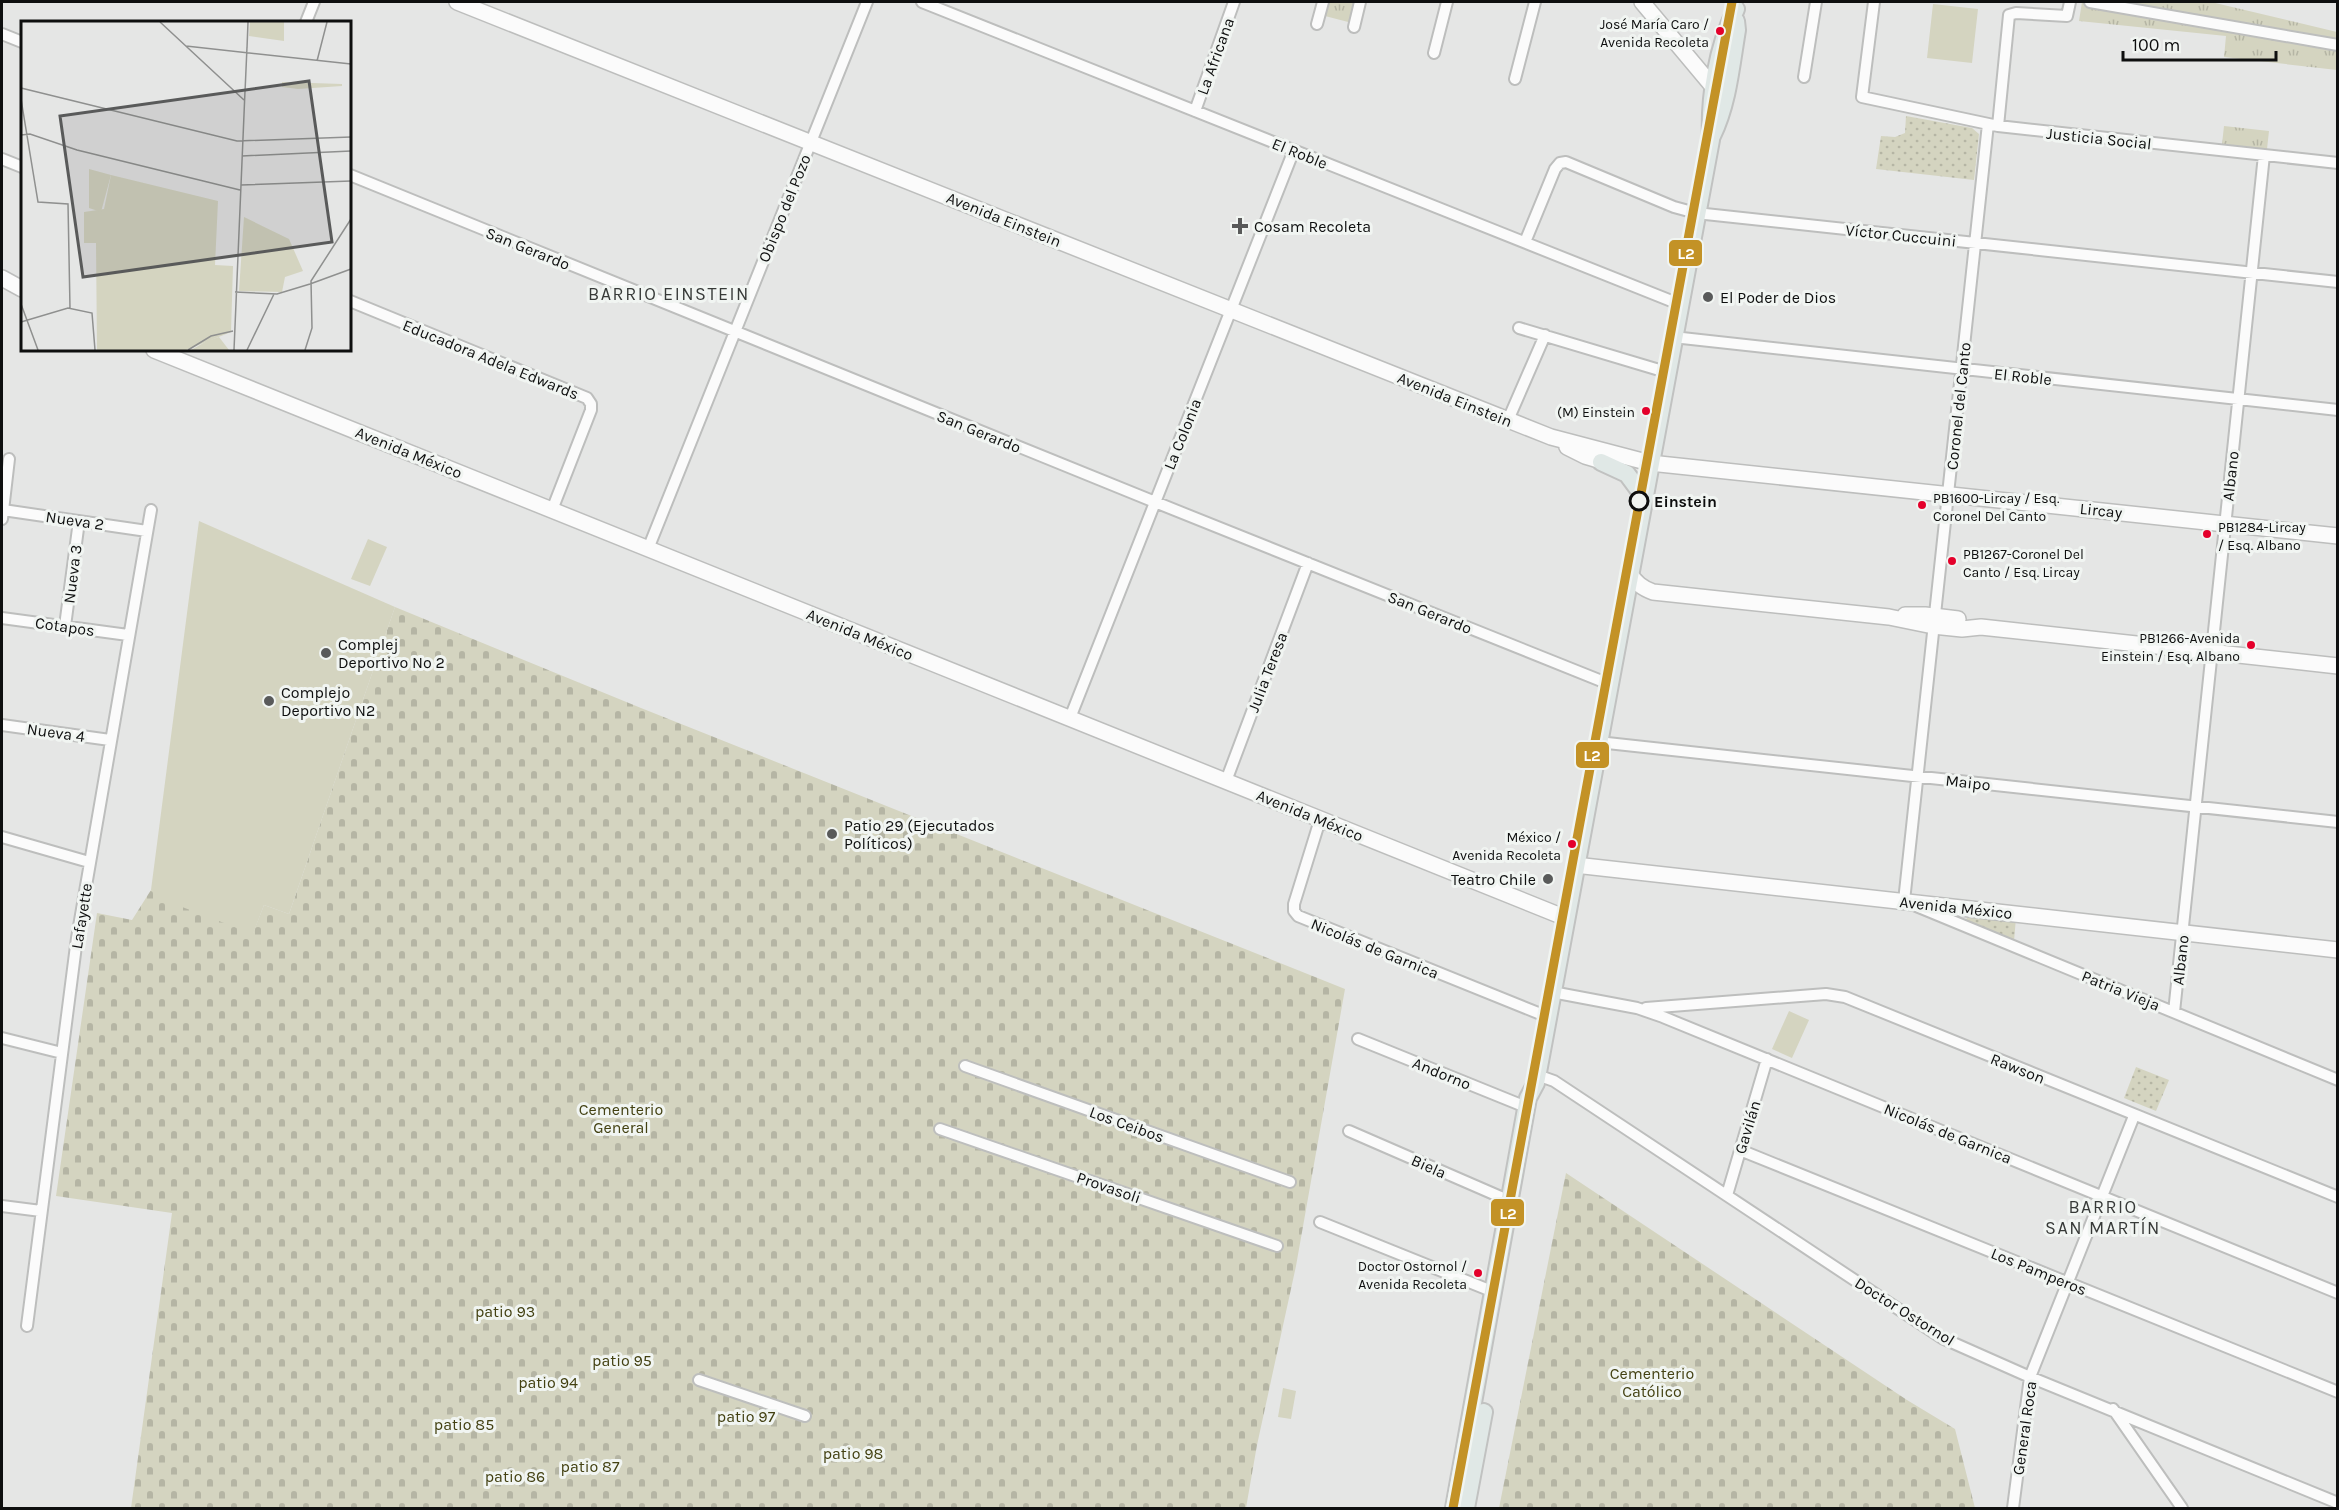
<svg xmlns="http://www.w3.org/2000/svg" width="2339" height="1510" font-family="Karla,sans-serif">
  <defs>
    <pattern id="grass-dots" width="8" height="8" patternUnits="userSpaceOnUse" patternTransform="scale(1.5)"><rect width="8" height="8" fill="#d4d4c0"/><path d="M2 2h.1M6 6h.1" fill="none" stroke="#b5b5a4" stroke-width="1.8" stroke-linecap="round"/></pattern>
    <pattern id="cemetery-stones" width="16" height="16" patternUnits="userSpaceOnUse" patternTransform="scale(1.5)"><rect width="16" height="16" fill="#d4d4c0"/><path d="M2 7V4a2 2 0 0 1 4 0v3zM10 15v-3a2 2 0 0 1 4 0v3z" fill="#b5b5a4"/></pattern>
    <pattern id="park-tufts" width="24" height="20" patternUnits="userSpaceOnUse" patternTransform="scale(1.5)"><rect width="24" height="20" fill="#d4d4c0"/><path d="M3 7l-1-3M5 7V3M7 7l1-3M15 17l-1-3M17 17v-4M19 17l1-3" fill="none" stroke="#b5b5a4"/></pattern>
  </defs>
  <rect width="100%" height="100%" fill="#e5e6e5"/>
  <!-- grass -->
  <path fill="url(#grass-dots)" d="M1906,116L1972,128L1979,134L1974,180L1876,169L1881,136L1895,137L1905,133Z
    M1968,915L2016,918L2014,941L1971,924L1966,920Z
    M2136,1067L2169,1080L2156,1111L2124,1098Z"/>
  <!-- cemetery -->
  <path fill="url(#cemetery-stones)" d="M395,607L641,708L1345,989L1296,1266L1257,1445L1246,1508H131L172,1213L56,1196L97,913L132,920L151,890L253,933L264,905L289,914Z
    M1566,1173L1907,1400L1955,1429L1975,1508H1499Z"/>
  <!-- park -->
  <path fill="url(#park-tufts)" d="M1329,2H1357L1352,23L1325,16Z
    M2082,2H2211L2337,32V70L2224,57L2226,36L2079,21Z
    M2224,126L2269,131L2267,149L2222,144Z"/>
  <!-- pitch -->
  <path fill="#d4d4c0" d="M1933,4L1978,9L1972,63L1927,58Z
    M199,521L395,607L289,914L264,905L253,934L169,902L151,890Z
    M368,539L387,547L370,586L351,579Z
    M1789,1011L1809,1020L1792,1058L1772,1049Z
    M1283,1388L1296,1391L1291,1419L1278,1417Z"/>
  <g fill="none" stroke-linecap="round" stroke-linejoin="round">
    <defs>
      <path id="street" d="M922,2L1679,304
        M1874,2L1862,97L1998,126L2338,163
        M2090,2L2338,45
        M306,22L314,2
        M1317,24L1323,2
        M1354,27L1360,2
        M2,34L22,42
        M1434,53L1447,2
        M1804,77L1816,2
        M1515,79L1535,2
        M1195,111L1234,2
        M1988,124L1904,901L2338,1080
        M1998,126L2009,15L2016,13L2067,16L2070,2
        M2,159L22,167
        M350,175L1155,502L1609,684
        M1525,242L1555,169L1560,163L1566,162L1674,207L1696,213L2338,282
        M350,301L587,398L591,404V410L552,510
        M1519,328L1666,372
        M1673,337L2338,410
        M1508,420L1545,335
        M3,510L147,531
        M2,519L9,459
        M648,549L867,2
        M2,618L128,635
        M65,626L79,521
        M1070,718L1294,150
        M2,725L110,740
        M1598,742L2338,822
        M1226,781L1308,563
        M1320,820L1294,904V911L1298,916L1548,1017
        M2,837L89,862
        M1552,992L1637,1008L1663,1017L2338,1293
        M1646,1008L1826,994L1845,997L2338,1197
        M2174,1012L2264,155
        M2,1038L62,1053
        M1358,1039L1526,1107
        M965,1066L1290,1182
        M1537,1075L1554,1081L1942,1338L2030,1377L2338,1503
        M940,1129L1277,1246
        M1349,1131L1510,1201
        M1740,1150L2338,1392
        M1727,1195L1767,1059
        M2,1206L41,1211
        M1320,1222L1494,1292
        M27,1326L77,938L151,510
        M699,1380L805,1416
        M2113,1409L2182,1508
        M2013,1508L2030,1377L2134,1116"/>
      <path id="secondary" d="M457,2L1551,437L1650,463L2338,536
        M1642,2L1719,94
        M2,278L22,289
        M154,350L1566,918
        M1567,447L1585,456L1612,464
        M1629,573C1636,583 1642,588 1653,592L1889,617L1933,626L1962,629L1981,627L2338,666
        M1905,615H1925L1958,619
        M1575,865L2338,950"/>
      <path id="primary" d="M1712,136C1728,103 1731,66 1737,30L1736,21
        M1601,462L1627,474L1644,497
        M1454,1508L1528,1098L1536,1083L1711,140C1709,97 1717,48 1736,9
        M1466,1508L1484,1412"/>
    </defs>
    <!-- street casing -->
    <use href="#street" stroke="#bdbebd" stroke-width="14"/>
    <!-- secondary casing -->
    <use href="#secondary" stroke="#bdbebd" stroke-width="18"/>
    <!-- primary casing -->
    <use href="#primary" stroke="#c1c2c1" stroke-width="20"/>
    <!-- street -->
    <use href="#street" stroke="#fbfbfb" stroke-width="10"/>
    <!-- secondary -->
    <use href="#secondary" stroke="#fbfbfb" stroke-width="15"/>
    <!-- primary -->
    <use href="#primary" stroke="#e0e8e6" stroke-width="16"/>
    <defs>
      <path id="metro-1" d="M1453,1508L1732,2"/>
    </defs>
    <!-- metro-1 casing -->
    <use href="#metro-1" stroke="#f1f5f2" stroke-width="14"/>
    <!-- metro-1 -->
    <use href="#metro-1" stroke="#c39226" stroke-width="9"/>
  </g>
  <!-- markers -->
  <g fill="#e4002b" stroke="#f1f5f2" stroke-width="2">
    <circle cx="1720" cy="31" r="5"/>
    <circle cx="1646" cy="411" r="5"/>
    <circle cx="1922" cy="505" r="5"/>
    <circle cx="2207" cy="534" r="5"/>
    <circle cx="1952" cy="561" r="5"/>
    <circle cx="2251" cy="645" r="5"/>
    <circle cx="1572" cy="844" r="5"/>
    <circle cx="1478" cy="1273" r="5"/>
  </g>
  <g fill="#595a5a" stroke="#f1f5f2" stroke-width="2">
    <path d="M1237 217h6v6h6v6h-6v6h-6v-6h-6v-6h6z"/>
    <circle cx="1708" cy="297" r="6"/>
    <circle cx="326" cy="653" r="6"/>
    <circle cx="269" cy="701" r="6"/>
    <circle cx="832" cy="834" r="6"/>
    <circle cx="1548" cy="879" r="6"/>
  </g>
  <circle fill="#f1f5f2" stroke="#0e0f0f" stroke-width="3" cx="1639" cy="501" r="9"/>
  <g text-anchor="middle" stroke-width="6" stroke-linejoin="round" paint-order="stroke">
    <!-- bus labels -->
    <g font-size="14" fill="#0e0f0f" stroke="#f1f5f2" text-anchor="end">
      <text x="1709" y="29">José María Caro /<tspan x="1709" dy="18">Avenida Recoleta</tspan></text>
      <text x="1635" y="417">(M) Einstein</text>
      <text x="1933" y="503" text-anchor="start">PB1600-Lircay / Esq.<tspan x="1933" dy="18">Coronel Del Canto</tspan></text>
      <text x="2218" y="532" text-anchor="start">PB1284-Lircay<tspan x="2218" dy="18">/ Esq. Albano</tspan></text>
      <text x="1963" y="559" text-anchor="start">PB1267-Coronel Del<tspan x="1963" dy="18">Canto / Esq. Lircay</tspan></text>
      <text x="2240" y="643">PB1266-Avenida<tspan x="2240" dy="18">Einstein / Esq. Albano</tspan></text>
      <text x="1561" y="842">México /<tspan x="1561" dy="18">Avenida Recoleta</tspan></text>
      <text x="1467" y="1271">Doctor Ostornol /<tspan x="1467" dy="18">Avenida Recoleta</tspan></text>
    </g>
    <!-- street labels -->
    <g font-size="16" fill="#0e0f0f" stroke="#f1f5f2">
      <text transform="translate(1215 56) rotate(-70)" y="6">La Africana</text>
      <text transform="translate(2099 138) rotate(6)" y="6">Justicia Social</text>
      <text transform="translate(1300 153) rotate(22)" y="6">El Roble</text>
      <text transform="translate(784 208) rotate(-68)" y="6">Obispo del Pozo</text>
      <text transform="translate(1004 219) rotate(22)" y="6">Avenida Einstein</text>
      <text transform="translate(1901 235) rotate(6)" y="6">Víctor Cuccuini</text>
      <text transform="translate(528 248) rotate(22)" y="6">San Gerardo</text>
      <text transform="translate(491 359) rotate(22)" y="6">Educadora Adela Edwards</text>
      <text transform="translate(2023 376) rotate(6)" y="6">El Roble</text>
      <text transform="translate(1455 399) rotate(22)" y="6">Avenida Einstein</text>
      <text transform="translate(1958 406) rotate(-84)" y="6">Coronel del Canto</text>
      <text transform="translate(979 431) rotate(22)" y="6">San Gerardo</text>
      <text transform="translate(1182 434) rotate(-68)" y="6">La Colonia</text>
      <text transform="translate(409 452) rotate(22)" y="6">Avenida México</text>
      <text transform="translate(2230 476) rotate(-84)" y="6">Albano</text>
      <text transform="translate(2101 510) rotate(6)" y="6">Lircay</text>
      <text transform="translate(75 520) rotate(8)" y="6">Nueva 2</text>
      <text transform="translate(72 574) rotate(-83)" y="6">Nueva 3</text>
      <text transform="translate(1430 612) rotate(22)" y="6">San Gerardo</text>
      <text transform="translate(65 626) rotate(8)" y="6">Cotapos</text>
      <text transform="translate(860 634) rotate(22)" y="6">Avenida México</text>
      <text transform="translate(1267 672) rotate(-69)" y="6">Julia Teresa</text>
      <text transform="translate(56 732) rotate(8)" y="6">Nueva 4</text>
      <text transform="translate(1968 782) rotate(6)" y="6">Maipo</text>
      <text transform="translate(1310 815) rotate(22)" y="6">Avenida México</text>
      <text transform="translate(1956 907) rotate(6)" y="6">Avenida México</text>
      <text transform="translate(81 916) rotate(-81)" y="6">Lafayette</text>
      <text transform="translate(1375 948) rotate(22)" y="6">Nicolás de Garnica</text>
      <text transform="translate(2180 960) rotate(-84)" y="6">Albano</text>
      <text transform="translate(2121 990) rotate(22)" y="6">Patria Vieja</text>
      <text transform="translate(2018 1068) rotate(22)" y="6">Rawson</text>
      <text transform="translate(1442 1073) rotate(22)" y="6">Andorno</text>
      <text transform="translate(1127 1124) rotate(20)" y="6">Los Ceibos</text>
      <text transform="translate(1747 1127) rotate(-73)" y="6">Gavilán</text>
      <text transform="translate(1948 1133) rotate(22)" y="6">Nicolás de Garnica</text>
      <text transform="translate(1429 1166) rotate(24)" y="6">Biela</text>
      <text transform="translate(1109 1187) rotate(19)" y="6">Provasoli</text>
      <text transform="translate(2039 1271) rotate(22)" y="6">Los Pamperos</text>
      <text transform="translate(1905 1311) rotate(32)" y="6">Doctor Ostornol</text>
      <text transform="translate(2024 1428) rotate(-82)" y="6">General Roca</text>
    </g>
    <!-- poi labels -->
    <g font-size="16" fill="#0e0f0f" stroke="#f1f5f2" text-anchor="start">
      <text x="1254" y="232">Cosam Recoleta</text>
      <text x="1720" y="303">El Poder de Dios</text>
      <text x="338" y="650">Complej<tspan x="338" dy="18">Deportivo Nº 2</tspan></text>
      <text x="281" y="698">Complejo<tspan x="281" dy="18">Deportivo N2</tspan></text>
      <text x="844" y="831">Patio 29 (Ejecutados<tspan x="844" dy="18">Políticos)</tspan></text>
      <text x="1536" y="885" text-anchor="end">Teatro Chile</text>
    </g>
    <!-- stop labels -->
    <g font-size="16" font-weight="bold" fill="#0e0f0f" stroke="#f1f5f2" text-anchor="start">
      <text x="1654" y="507">Einstein</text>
    </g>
    <!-- park labels -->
    <g font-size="16" fill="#434112" stroke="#f1f5f2">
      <text x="621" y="1115">Cementerio<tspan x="621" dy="18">General</tspan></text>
      <text x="505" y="1317">patio 93</text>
      <text x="622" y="1366">patio 95</text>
      <text x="1652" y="1379">Cementerio<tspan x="1652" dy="18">Católico</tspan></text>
      <text x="548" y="1388">patio 94</text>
      <text x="746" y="1422">patio 97</text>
      <text x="464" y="1430">patio 85</text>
      <text x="853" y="1459">patio 98</text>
      <text x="590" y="1472">patio 87</text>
      <text x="515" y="1482">patio 86</text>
    </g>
    <!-- neighbourhood labels -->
    <g font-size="18" letter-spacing="1.5" fill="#373a38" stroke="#f1f5f2">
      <text x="669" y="300">BARRIO EINSTEIN</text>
      <text x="2103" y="1213">BARRIO<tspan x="2103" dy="21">SAN MARTÍN</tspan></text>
    </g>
  </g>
  <!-- overview -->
  <g transform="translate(21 21)">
    <rect width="330" height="330" fill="#e5e6e5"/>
    <path d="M198,316L208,329H170L186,320Z" fill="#d4d4c0"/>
    <path d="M90,154L197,180L194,244L212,245L210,311L165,329H76L75,222H63V191L83,188ZM223,196L268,218L282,250L264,256L261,271L218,270Z" fill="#d4d4c0"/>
    <path d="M261,61L321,63V65L277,68L261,66Z" fill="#d4d4c0"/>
    <path d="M229,1H263V20L228,15ZM68,148L90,154L80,191L68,187Z" fill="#d4d4c0"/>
    <path fill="none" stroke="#8f908f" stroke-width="1.5" d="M139,1L223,79M165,25L330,43M226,27L227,1M296,40L306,1M0,67L216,120L330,116M224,71L226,26M0,78L17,181L47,183L49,287M0,114L9,113L56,129L219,169M221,135L330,130M220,164L330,160M289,263L330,248M214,271L256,273L289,263M0,283L17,329M0,301L47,287L71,292L74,329M167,329L190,315L212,310M213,329L224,70M226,329L253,273M284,329L291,307L290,260L330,198"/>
    <path fill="#595a5a" fill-opacity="0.15" stroke="#595a5a" stroke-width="3" d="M288,60L311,221L62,256L39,95Z"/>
    <rect width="330" height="330" fill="none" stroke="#0e0f0f" stroke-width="3"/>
  </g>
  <g stroke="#f1f5f2" stroke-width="2">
    <rect x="1668" y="239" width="35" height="28" rx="6" fill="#c39226"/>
    <rect x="1575" y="741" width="35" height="28" rx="6" fill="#c39226"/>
    <rect x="1490" y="1198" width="35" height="29" rx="6" fill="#c39226"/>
  </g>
  <g font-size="16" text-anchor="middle" font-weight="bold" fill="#fff">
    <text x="1686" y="259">L2</text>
    <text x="1592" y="761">L2</text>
    <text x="1508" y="1219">L2</text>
  </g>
  <!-- border -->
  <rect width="2339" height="1510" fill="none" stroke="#0e0f0f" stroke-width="6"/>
  <!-- scale -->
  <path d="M2123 51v9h153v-9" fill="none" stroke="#0e0f0f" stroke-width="3"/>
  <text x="2132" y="51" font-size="18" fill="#0e0f0f" stroke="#f1f5f2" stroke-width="4.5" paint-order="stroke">100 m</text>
</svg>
